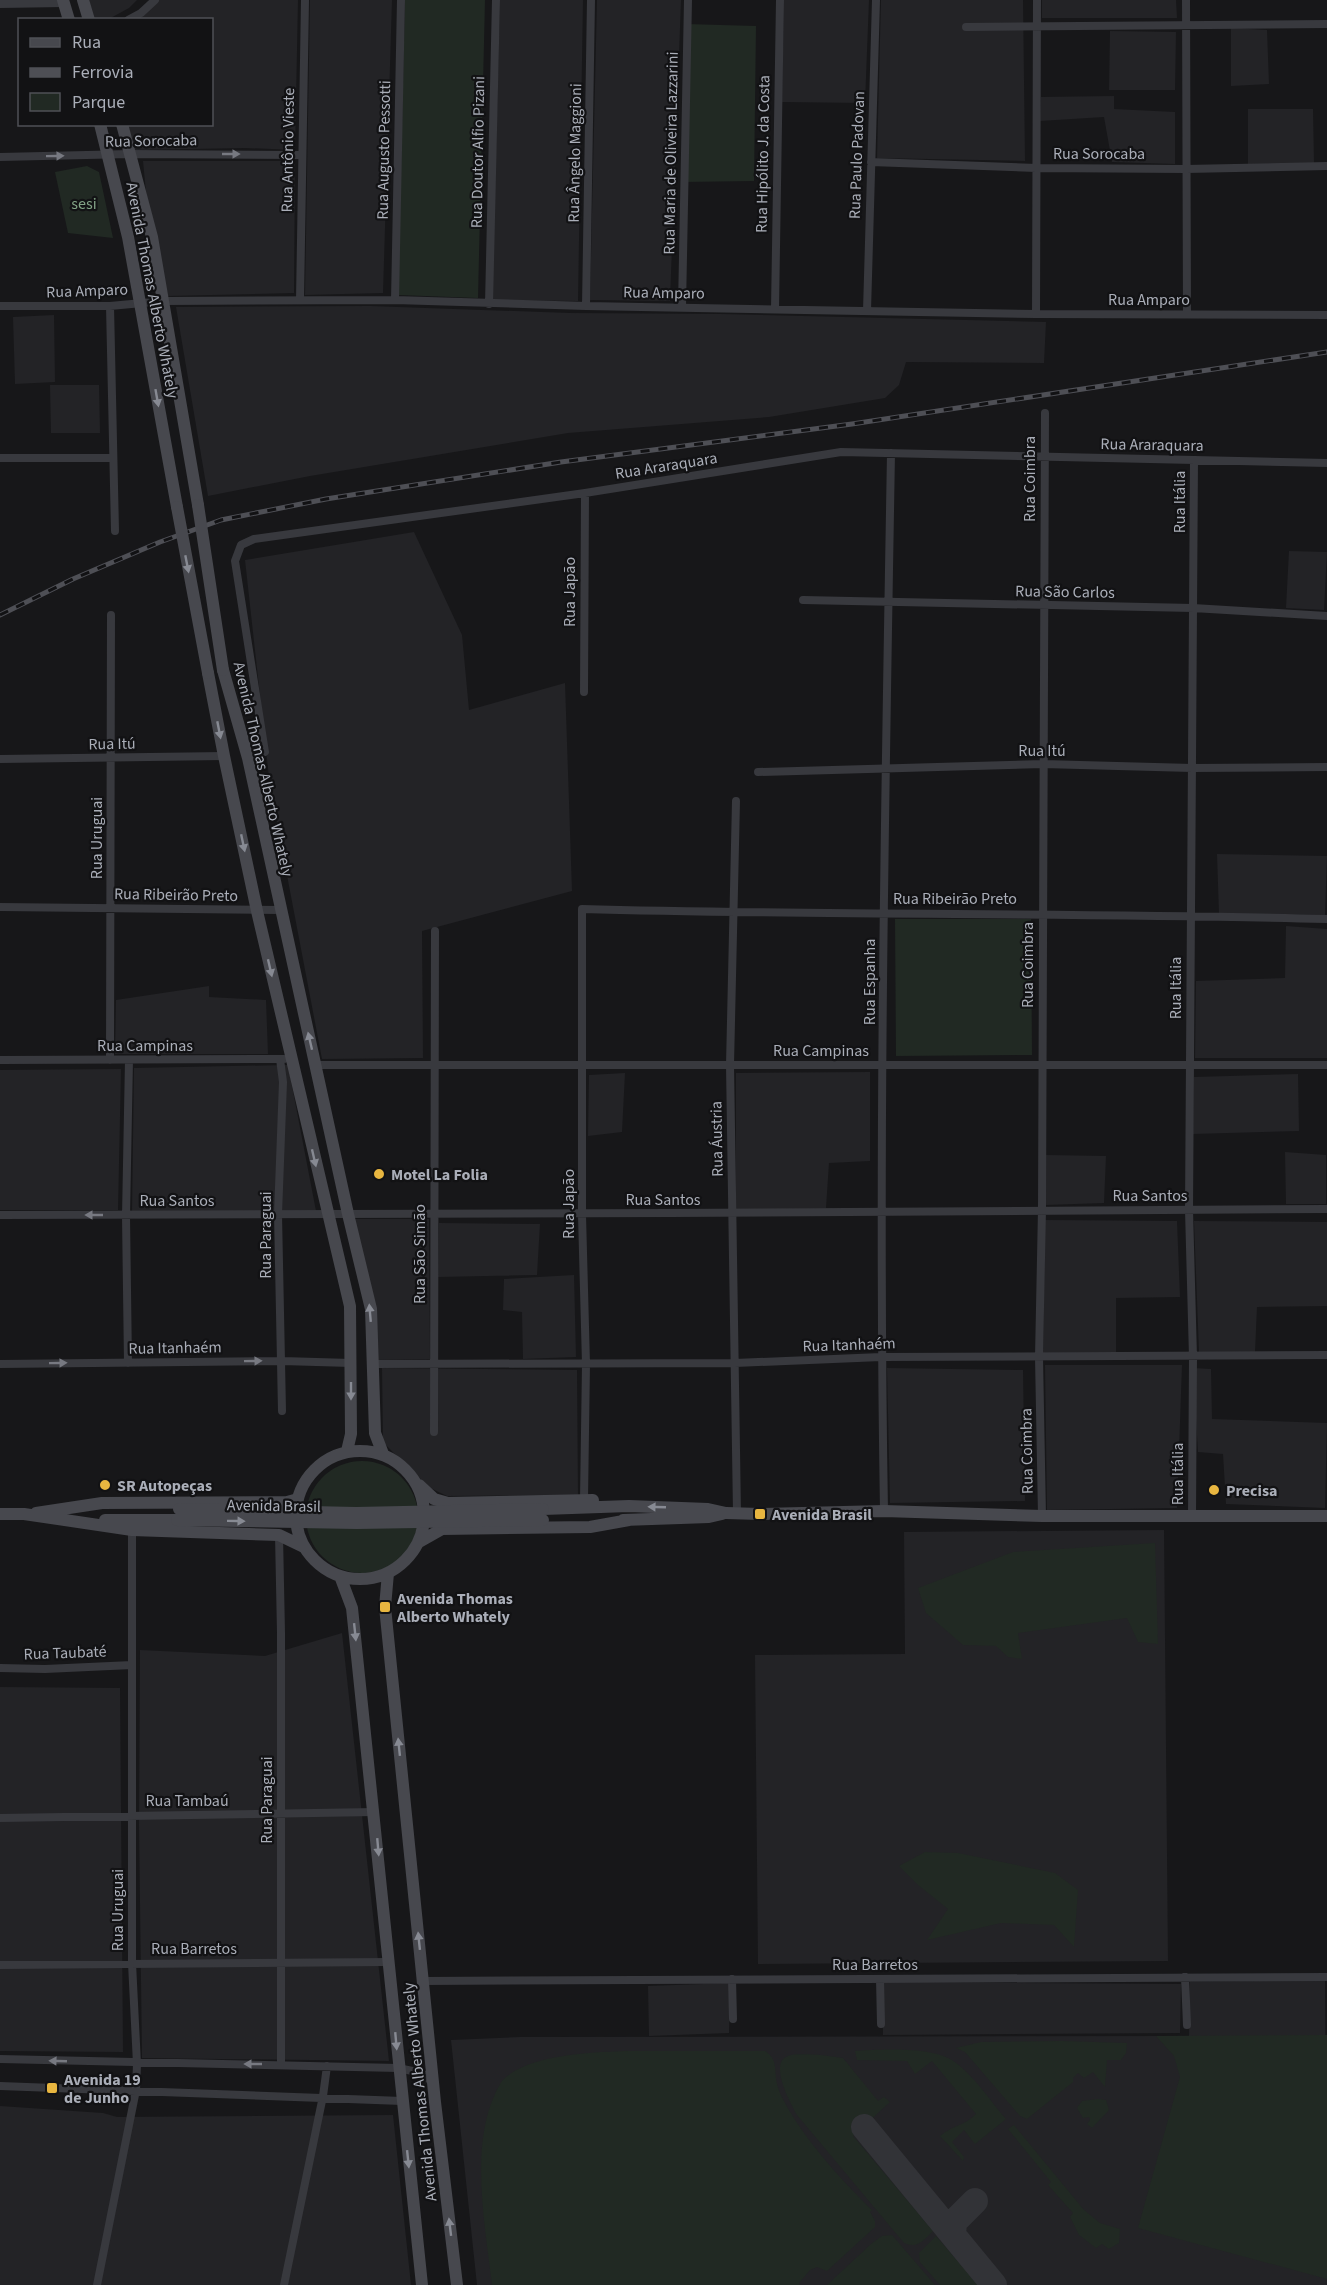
<svg xmlns="http://www.w3.org/2000/svg" width="1327" height="2285" font-family="'Source Sans 3',sans-serif">
  <rect width="100%" height="100%" fill="#171719"/>
  <!-- built -->
  <path fill="#232326" d="M89,0H137L129,8L107,20L95,19Z
    M159,0H298L295,150L245,148L135,150L128,125L212,124V20L134,19L148,11Z
    M310,0H392L383,293L305,295Z
    M500,0H583L578,301L492,300Z
    M597,0H681L670,301L590,300Z
    M784,0H869L865,103L782,102Z
    M881,0H1023L1025,161L877,158Z
    M1042,0H1176L1177,18H1042Z
    M1231,28L1267,30L1269,84L1231,86Z
    M1110,31L1176,32L1175,90H1109Z
    M1114,96V109L1175,112V164L1112,162L1104,117L1040,121L1041,97Z
    M1248,109H1313L1314,163L1248,164Z
    M143,161H295L294,293L168,296L146,192Z
    M370,306L570,313L721,314L1046,322L1044,363L906,362L899,385L885,398L769,417L568,433L310,476L208,496L176,307Z
    M54,315L55,382L15,384L13,317Z
    M50,385H99L100,433H51Z
    M414,532L462,635L469,710L565,683L572,891L422,931L423,1058L322,1059L270,786L245,560Z
    M1289,551L1327,552L1324,610L1286,608Z
    M1217,854L1327,856L1325,915L1219,914Z
    M1286,926L1327,929V1058H1195L1196,981L1285,978Z
    M209,986V997L266,1000L268,1054H115L116,1000Z
    M288,1065L316,1211H132L134,1068Z
    M121,1069L118,1210H0V1070Z
    M870,1072V1161L829,1163L826,1208L736,1210V1073Z
    M625,1073L622,1132L588,1136L589,1075Z
    M1298,1074L1299,1131L1193,1134L1194,1077Z
    M1285,1152L1326,1155V1204H1286Z
    M1046,1155L1106,1156L1104,1203L1046,1205Z
    M354,1219H429L430,1359L377,1360Z
    M1045,1220L1177,1221L1180,1297L1116,1298V1352L1043,1353Z
    M1194,1221L1327,1222V1306L1257,1307L1255,1352H1199Z
    M439,1223L540,1224L537,1275L438,1277Z
    M574,1275L576,1357L523,1359L522,1312L503,1310L504,1279Z
    M1045,1365H1182L1177,1508L1047,1510Z
    M382,1368L577,1370L578,1495L447,1496L426,1486L383,1442Z
    M887,1368L1023,1370L1025,1501L890,1503Z
    M1193,1368L1211,1369L1212,1419L1327,1423L1325,1508L1226,1504L1223,1454L1198,1452Z
    M1164,1530L1168,1961L758,1964L755,1655L905,1654L904,1532Z
    M342,1633L389,2061L142,2058L139,1825L140,1650L265,1656Z
    M0,1687L120,1688L123,2052L0,2051Z
    M1325,1980L1327,2285H477L451,2040L521,2037L1189,2036L1190,1982Z
    M883,1982L1181,1984L1180,2033L883,2035Z
    M730,1983L729,2033L649,2036L648,1986Z
    M0,2106L103,2113L117,2117L393,2115L411,2285H0Z"/>
  <!-- green -->
  <path fill="#212923" d="M405,0H485L478,298L398,295Z
    M686,24L756,26L754,181L682,182Z
    M87,166L99,172L113,238L68,233L55,172Z
    M895,919H1031L1032,1055L896,1056Z
    M306 1517a56 56 0 1 1 112 0a56 56 0 1 1-112 0Z
    M1155,1543L1158,1644L1138,1642L1127,1618L1018,1633L1022,1659L1008,1657L996,1646L963,1645L926,1613L918,1588L1013,1552Z
    M925,1852L958,1853L1055,1873L1078,1890L1074,1947L1054,1925L1001,1923L927,1940L948,1909L918,1885L899,1866Z
    M1327,2035V2279L1138,2228L1180,2077L1174,2056L1156,2036Z
    M1062,2041L1127,2043L1126,2053L1121,2060H1107L1105,2087L1093,2072L1084,2078L1078,2073L1073,2078V2082L1027,2119L1020,2116L965,2052L956,2048L981,2042Z
    M669,2051H765C778,2059 774,2070 777,2084C778,2089 781,2096 784,2101C803,2138 842,2181 872,2210L870,2212L875,2221V2227L827,2271L817,2267L810,2270L799,2283L800,2285H492C485,2223 467,2137 502,2081C532,2048 627,2051 669,2051Z
    M855,2051C880,2049 927,2047 948,2058C970,2069 990,2101 1006,2119L975,2144L964,2130L952,2142L964,2157L963,2161L940,2136C951,2126 966,2125 976,2114L932,2061L915,2074L907,2061L857,2060Z
    M821,2055L843,2058L878,2101L884,2097L890,2102L853,2136L933,2231C924,2240 918,2249 904,2243L797,2115C791,2104 768,2063 788,2056C797,2053 811,2055 821,2055Z
    M1098,2099L1106,2100L1109,2110L1092,2128L1087,2124L1090,2120L1089,2117L1083,2118L1077,2108L1082,2101Z
    M1014,2125L1084,2210L1100,2223L1120,2229L1119,2243L1109,2249L1102,2244L1096,2248L1079,2235L1070,2217L1073,2213L1048,2185L1051,2182L1008,2129Z
    M892,2235L935,2285H827L871,2244L882,2236Z
    M936,2236L978,2285H940L920,2262L919,2253Z"/>
  <g fill="none" stroke-linecap="round" stroke-linejoin="round">
    <!-- taxiway -->
    <path stroke="#323337" stroke-width="26" d="M864,2127L994,2285
      M953,2235L954,2222L975,2201"/>
    <!-- street -->
    <path stroke="#38393e" stroke-width="8" d="M1186,0L1187,313
      M0,4L64,3
      M128,20L141,13L155,0
      M966,27L1327,24
      M0,157L130,154L302,155
      M871,162L1036,168L1186,169L1327,166
      M300,300L305,0
      M395,300L401,0
      M489,304L496,0
      M0,306H110L164,301L395,300L586,306L1036,314L1327,315
      M110,306L115,531
      M586,306L591,0
      M682,307L688,0
      M775,309L780,0
      M867,311L876,0
      M1036,314L1037,0
      M0,458H113
      M803,600L1193,608L1327,616
      M584,692L585,493
      M248,758L265,752L235,561L241,545L254,539L585,493L841,452L1327,463
      M0,759L224,756
      M758,772L1043,764L1192,768L1327,767
      M736,801L730,1065L737,1513
      M0,907L280,910
      M280,1059L283,1082L278,1214L282,1411
      M0,1060L284,1059
      M110,1060L111,615
      M315,1065H1327
      M0,1215C442,1216 885,1211 1327,1209
      M128,1363L126,1216L129,1060
      M0,1364L282,1361L351,1363
      M373,1364L735,1363L881,1357L1327,1355
      M434,1432L435,931
      M584,1499L586,1364L582,1215V909C831,916 1079,912 1327,919
      M884,1511C878,1158 885,806 891,453
      M1042,1516L1039,1357L1042,1209L1045,413
      M1192,1516L1193,1357L1189,1210L1194,460
      M279,1535L281,1633V2064
      M0,1668L45,1669L132,1665
      M0,1818L375,1812
      M0,1965L388,1962
      M1185,1977L1187,2025
      M732,1979L733,2019
      M880,1979L881,2024
      M423,1981L1327,1977
      M0,2059L398,2068L422,2073L433,2083
      M0,2086L402,2101
      M97,2285L136,2090L137,2064L132,1963V1530
      M284,2285L323,2096L327,2066"/>
    <!-- secondary -->
    <path stroke="#47484e" stroke-width="12" d="M63,0L69,20
      M83,0L89,20
      M100,124L128,237L177,507
      M122,124L152,237L198,505
      M223,670L248,758L348,1214L371,1309L375,1433L383,1454
      M208,673L224,756L257,911L350,1306L351,1434L347,1451
      M296 1515a64 64 0 1 1 128 0a64 64 0 1 1-128 0Z
      M419,1485L434,1499L448,1503L593,1500
      M543,1509L629,1506L708,1509L726,1513L760,1514L884,1511L1042,1516H1327
      M36,1513L102,1503L287,1502L298,1499
      M0,1514H24L132,1530L279,1535L304,1547
      M105,1520H177
      M623,1520L709,1517L722,1514
      M419,1542L442,1529L590,1527L629,1520
      M388,1573L385,1607L435,2102L457,2285
      M340,1576L352,1608C377,1833 397,2059 422,2285"/>
    <defs>
      <path id="rail" d="M0,615L73,579L160,542L221,520L326,499L561,462L852,424L1327,352"/>
    </defs>
    <!-- rail casing -->
    <use href="#rail" stroke="#4e4f55" stroke-width="5"/>
    <!-- rail -->
    <use href="#rail" stroke="#121214" stroke-width="3" stroke-dasharray="9" stroke-linecap="butt"/>
    <!-- secondary-bridge -->
    <path stroke="#47484e" stroke-width="12" d="M198,505L223,670
      M177,507L208,673
      M179,1509L356,1513L543,1509
      M177,1520L357,1523L543,1520"/>
  </g>
  <!-- one-way arrows -->
  <defs><path id="oneway-solid" d="M-6-.8H1V-3.2L6.5 0L1 3.2V.8H-6Z" transform="scale(1.5)"/></defs>
  <g fill="#777981">
    <use href="#oneway-solid" transform="translate(231 154)"/>
    <use href="#oneway-solid" transform="translate(55 156) rotate(-1)"/>
    <use href="#oneway-solid" transform="translate(94 1215) rotate(-180)"/>
    <use href="#oneway-solid" transform="translate(253 1361) rotate(-1)"/>
    <use href="#oneway-solid" transform="translate(58 1363) rotate(-1)"/>
    <use href="#oneway-solid" transform="translate(58 2061) rotate(-178)"/>
    <use href="#oneway-solid" transform="translate(253 2064) rotate(-180)"/>
  </g>
  <g fill="#878a93">
    <use href="#oneway-solid" transform="translate(157 398) rotate(80)"/>
    <use href="#oneway-solid" transform="translate(187 564) rotate(79)"/>
    <use href="#oneway-solid" transform="translate(219 730) rotate(79)"/>
    <use href="#oneway-solid" transform="translate(243 843) rotate(78)"/>
    <use href="#oneway-solid" transform="translate(270 968) rotate(77)"/>
    <use href="#oneway-solid" transform="translate(310 1041) rotate(-103)"/>
    <use href="#oneway-solid" transform="translate(314 1158) rotate(77)"/>
    <use href="#oneway-solid" transform="translate(370 1313) rotate(-95)"/>
    <use href="#oneway-solid" transform="translate(351 1391) rotate(90)"/>
    <use href="#oneway-solid" transform="translate(657 1507) rotate(-178)"/>
    <use href="#oneway-solid" transform="translate(236 1521) rotate(1)"/>
    <use href="#oneway-solid" transform="translate(355 1632) rotate(84)"/>
    <use href="#oneway-solid" transform="translate(399 1747) rotate(-96)"/>
    <use href="#oneway-solid" transform="translate(378 1847) rotate(85)"/>
    <use href="#oneway-solid" transform="translate(419 1941) rotate(-96)"/>
    <use href="#oneway-solid" transform="translate(396 2041) rotate(85)"/>
    <use href="#oneway-solid" transform="translate(408 2159) rotate(84)"/>
    <use href="#oneway-solid" transform="translate(450 2227) rotate(-97)"/>
  </g>
  <!-- markers -->
  <g fill="#e8b640" stroke="#121214" stroke-width="2">
    <circle cx="379" cy="1174" r="6"/>
    <circle cx="105" cy="1485" r="6"/>
    <circle cx="1214" cy="1490" r="6"/>
    <rect x="754" y="1508" width="12" height="12" rx="3"/>
    <rect x="379" y="1601" width="12" height="12" rx="3"/>
    <rect x="46" y="2082" width="12" height="12" rx="3"/>
  </g>
  <g text-anchor="middle" stroke-width="4.5" stroke-linejoin="round" paint-order="stroke">
    <!-- street labels -->
    <g font-size="16" fill="#aaaeb8" stroke="#121214">
      <text transform="translate(151 140) rotate(-1)" y="6">Rua Sorocaba</text>
      <text transform="translate(287 150) rotate(-89)" y="6">Rua Antônio Vieste</text>
      <text transform="translate(383 150) rotate(-89)" y="6">Rua Augusto Pessotti</text>
      <text transform="translate(477 152) rotate(-89)" y="6">Rua Doutor Alfio Pizani</text>
      <text transform="translate(574 153) rotate(-89)" y="6">Rua Ângelo Maggioni</text>
      <text transform="translate(670 153) rotate(-89)" y="6">Rua Maria de Oliveira Lazzarini</text>
      <text x="1099" y="159">Rua Sorocaba</text>
      <text transform="translate(762 154) rotate(-89)" y="6">Rua Hipólito J. da Costa</text>
      <text transform="translate(856 155) rotate(-88)" y="6">Rua Paulo Padovan</text>
      <text transform="translate(87 290) rotate(-2)" y="6">Rua Amparo</text>
      <text transform="translate(153 290) rotate(79)" y="6">Avenida Thomas Alberto Whately</text>
      <text transform="translate(664 292) rotate(1)" y="6">Rua Amparo</text>
      <text x="1149" y="305">Rua Amparo</text>
      <text transform="translate(1152 444) rotate(1)" y="6">Rua Araraquara</text>
      <text transform="translate(666 465) rotate(-9)" y="6">Rua Araraquara</text>
      <text transform="translate(1029 479) rotate(-90)" y="6">Rua Coimbra</text>
      <text transform="translate(1179 502) rotate(-90)" y="6">Rua Itália</text>
      <text transform="translate(1065 591) rotate(1)" y="6">Rua São Carlos</text>
      <text transform="translate(569 592) rotate(-90)" y="6">Rua Japão</text>
      <text transform="translate(112 743) rotate(-1)" y="6">Rua Itú</text>
      <text x="1042" y="756">Rua Itú</text>
      <text transform="translate(264 769) rotate(77)" y="6">Avenida Thomas Alberto Whately</text>
      <text transform="translate(96 838) rotate(-90)" y="6">Rua Uruguai</text>
      <text transform="translate(176 894) rotate(1)" y="6">Rua Ribeirão Preto</text>
      <text x="955" y="904">Rua Ribeirão Preto</text>
      <text transform="translate(1027 965) rotate(-90)" y="6">Rua Coimbra</text>
      <text transform="translate(869 982) rotate(-90)" y="6">Rua Espanha</text>
      <text transform="translate(1175 988) rotate(-90)" y="6">Rua Itália</text>
      <text x="145" y="1051">Rua Campinas</text>
      <text x="821" y="1056">Rua Campinas</text>
      <text transform="translate(716 1139) rotate(-91)" y="6">Rua Áustria</text>
      <text x="1150" y="1201">Rua Santos</text>
      <text x="663" y="1205">Rua Santos</text>
      <text x="177" y="1206">Rua Santos</text>
      <text transform="translate(568 1204) rotate(-90)" y="6">Rua Japão</text>
      <text transform="translate(265 1235) rotate(-90)" y="6">Rua Paraguai</text>
      <text transform="translate(419 1254) rotate(-90)" y="6">Rua São Simão</text>
      <text transform="translate(849 1344) rotate(-2)" y="6">Rua Itanhaém</text>
      <text transform="translate(175 1347) rotate(-1)" y="6">Rua Itanhaém</text>
      <text transform="translate(1026 1451) rotate(-91)" y="6">Rua Coimbra</text>
      <text transform="translate(1177 1474) rotate(-90)" y="6">Rua Itália</text>
      <text transform="translate(274 1505) rotate(1)" y="6">Avenida Brasil</text>
      <text transform="translate(65 1652) rotate(-2)" y="6">Rua Taubaté</text>
      <text x="187" y="1806">Rua Tambaú</text>
      <text transform="translate(266 1800) rotate(-90)" y="6">Rua Paraguai</text>
      <text transform="translate(117 1910) rotate(-90)" y="6">Rua Uruguai</text>
      <text x="194" y="1954">Rua Barretos</text>
      <text x="875" y="1970">Rua Barretos</text>
      <text transform="translate(419 2092) rotate(-96)" y="6">Avenida Thomas Alberto Whately</text>
    </g>
    <!-- park labels -->
    <g font-size="16" fill="#82a285" stroke="#121214">
      <text x="84" y="209">sesi</text>
    </g>
    <!-- poi labels -->
    <g font-size="16" font-weight="bold" fill="#aaaeb8" stroke="#121214" text-anchor="start">
      <text x="391" y="1180">Motel La Folia</text>
      <text x="117" y="1491">SR Autopeças</text>
      <text x="1226" y="1496">Precisa</text>
      <text x="772" y="1520">Avenida Brasil</text>
      <text x="397" y="1604">Avenida Thomas<tspan x="397" dy="18">Alberto Whately</tspan></text>
      <text x="64" y="2085">Avenida 19<tspan x="64" dy="18">de Junho</tspan></text>
    </g>
  </g>
  <!-- legend -->
  <rect x="18" y="18" width="195" height="108" fill="#121214" stroke="#4f5056" stroke-width="1.5"/>
  <rect x="30" y="38" width="30" height="9" fill="#47484e" stroke="#4f5056" stroke-width="1.5"/>
  <text x="72" y="48" font-size="18" fill="#aaaeb8">Rua</text>
  <rect x="30" y="68" width="30" height="9" fill="#4e4f55" stroke="#4f5056" stroke-width="1.5"/>
  <text x="72" y="78" font-size="18" fill="#aaaeb8">Ferrovia</text>
  <rect x="30" y="93" width="30" height="18" fill="#212923" stroke="#4f5056" stroke-width="1.5"/>
  <text x="72" y="108" font-size="18" fill="#aaaeb8">Parque</text>
</svg>
